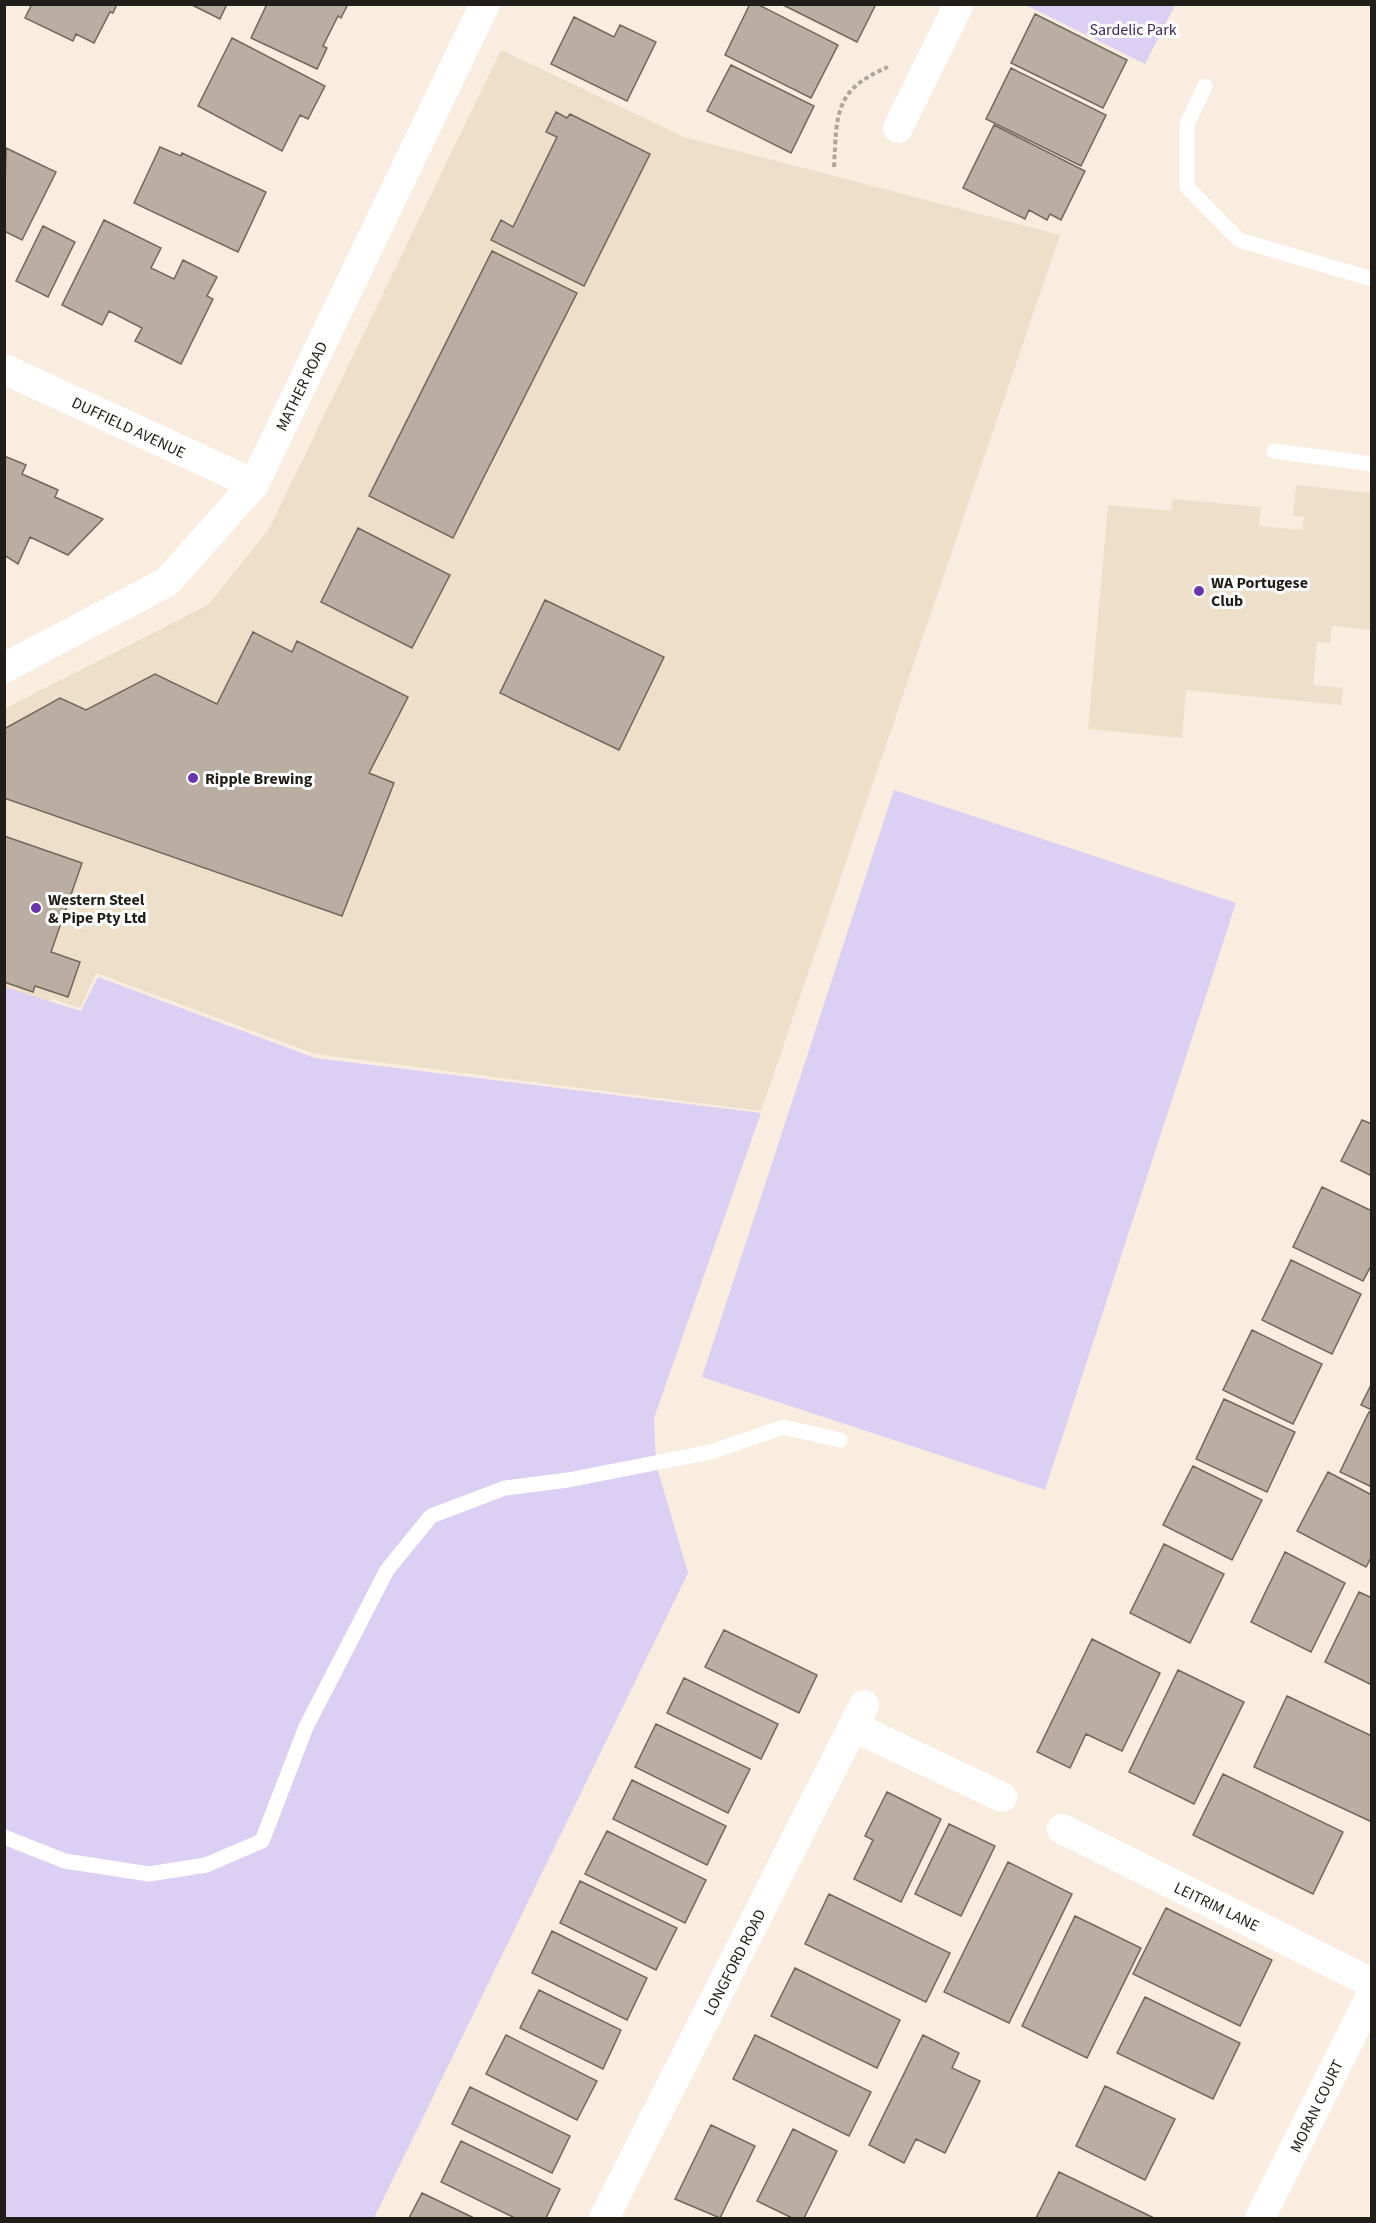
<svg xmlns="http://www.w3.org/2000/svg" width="1376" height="2223" font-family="'Source Sans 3',sans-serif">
  <rect width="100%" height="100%" fill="#f8eddf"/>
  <!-- built -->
  <path fill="#eedfcb" d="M501,50L684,137L1060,235L761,1111L315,1054L96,973L80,1008L52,999L12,1088L5,1086L4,709L208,605L269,529Z
    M1296,485L1371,493V630L1332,626L1330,643L1317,642L1313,685L1343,688L1341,705L1186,690L1182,738L1088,729L1108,505L1171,511L1173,499L1261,507L1259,526L1302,530L1304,517L1293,516Z"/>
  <!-- green -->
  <path fill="#dbd0f3" d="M1026,5H1175L1145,64Z
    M894,790L1236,903L1045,1490L702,1377Z
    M98,977L315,1058L761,1113L654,1418L656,1464L688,1573L374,2218H5L4,987L81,1011Z"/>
  <!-- building -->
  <path fill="#b9aea1" stroke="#71675b" stroke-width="1.5" d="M32,4H117L113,13L110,12L94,43L76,34L73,41L25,18Z
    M190,4H227L220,19Z
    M267,4H348L341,18L338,16L323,46L327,48L317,69L251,38Z
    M750,4H757L838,45L811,98L725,55Z
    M781,4H876L857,42Z
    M1035,14L1127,60L1103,108L1011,63Z
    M574,17L614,37L620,25L656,42L627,101L551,64Z
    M232,38L325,86L308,119L300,115L282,151L198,106Z
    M731,65L814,106L791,153L707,111Z
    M1011,68L1106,115L1081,166L986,119Z
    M556,112L567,118L570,114L650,154L584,286L491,240L501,220L513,227L557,137L546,132Z
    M994,125L1085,171L1061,220L1050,214L1047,220L1029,210L1025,219L963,188Z
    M160,147L181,156L182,153L266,192L238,252L134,203Z
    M6,148L56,172L22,240L4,231Z
    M104,220L161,248L151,268L174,279L183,260L217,277L207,296L213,299L181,364L135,341L142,328L109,311L102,325L62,305Z
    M43,226L75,242L48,297L16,281Z
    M492,251L577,293L453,538L369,496Z
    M4,456L26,465L22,474L58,490L55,497L103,519L68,555L30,537L18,564L4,555Z
    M358,528L450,575L412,648L321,602Z
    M545,600L664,657L619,750L500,693Z
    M253,632L292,652L297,641L408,697L369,773L394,783L342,916L4,798V729L60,698L86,710L155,674L217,704Z
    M4,836L82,863L51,952L80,962L68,997L35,986L33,992L4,982Z
    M1362,1120L1372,1124V1176L1341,1161Z
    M1322,1187L1372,1211V1264L1363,1281L1293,1247Z
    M1291,1260L1361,1294L1332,1354L1262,1320Z
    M1252,1330L1322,1364L1293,1424L1223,1390Z
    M1372,1383V1410L1361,1405Z
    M1224,1399L1295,1432L1267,1492L1196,1459Z
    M1369,1412L1372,1413V1487L1340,1472Z
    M1193,1466L1262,1500L1232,1560L1163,1525Z
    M1328,1472L1372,1495V1556L1366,1567L1297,1531Z
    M1164,1544L1224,1574L1190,1643L1130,1613Z
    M1285,1552L1345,1583L1311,1652L1251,1622Z
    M1359,1592L1372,1598V1685L1325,1662Z
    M724,1630L817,1675L799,1713L705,1667Z
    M1092,1639L1160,1673L1122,1751L1086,1734L1070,1768L1037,1752Z
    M1178,1670L1244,1702L1194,1804L1129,1772Z
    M684,1678L778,1724L761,1759L667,1713Z
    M1287,1696L1372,1736V1822L1254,1767Z
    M656,1724L750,1769L728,1813L635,1767Z
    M1223,1774L1343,1832L1313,1894L1193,1835Z
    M632,1780L726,1826L707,1865L613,1819Z
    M887,1792L941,1819L901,1902L854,1879L873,1840L865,1836Z
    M949,1824L995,1846L961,1916L915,1894Z
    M607,1831L706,1880L685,1923L585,1874Z
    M1008,1862L1072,1894L1009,2023L944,1992Z
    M580,1881L677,1928L656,1970L560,1923Z
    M829,1894L950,1953L926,2002L805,1944Z
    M1166,1908L1272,1960L1240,2026L1133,1974Z
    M1075,1916L1141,1948L1087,2058L1022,2026Z
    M552,1931L647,1978L627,2020L532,1973Z
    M795,1968L900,2020L877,2068L771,2016Z
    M539,1990L621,2030L603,2069L520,2028Z
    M1145,1997L1240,2043L1213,2099L1117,2053Z
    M506,2035L597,2081L577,2120L486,2074Z
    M755,2035L871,2092L849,2136L733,2079Z
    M923,2035L959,2053L952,2068L980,2081L945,2153L916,2139L904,2163L869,2145Z
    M1105,2086L1175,2119L1145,2180L1076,2146Z
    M470,2087L570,2136L552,2173L452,2124Z
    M711,2125L755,2146L720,2218L675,2199Z
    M793,2129L837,2151L804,2218H792L757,2201Z
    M461,2141L560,2189L546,2218H515L441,2182Z
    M1059,2172L1154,2218H1036Z
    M422,2193L474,2218H409Z"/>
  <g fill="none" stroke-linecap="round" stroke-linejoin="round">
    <!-- path -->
    <path stroke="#aea69b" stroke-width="4" stroke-dasharray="4.5 3" stroke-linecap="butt" d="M834,167C837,113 834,90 888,67"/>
    <!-- service -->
    <path stroke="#fff" stroke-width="15" d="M1205,86L1187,124V187L1239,240L1372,279
      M1274,451L1372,464
      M4,1837L65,1861L149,1874L206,1865L262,1841L306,1727L387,1570L431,1516L505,1488L568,1480L711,1452L783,1427L840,1440"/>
    <!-- minor -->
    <path stroke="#fff" stroke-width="30" d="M898,128L959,4
      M4,369L254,484
      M4,668L167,582L254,484L485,4
      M854,1727L1002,1797
      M1062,1829L1372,1983
      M604,2218L864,1705
      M1260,2218L1372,1994"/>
  </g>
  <!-- markers -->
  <g fill="#6935ac" stroke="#fff" stroke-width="2">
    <circle cx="1199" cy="591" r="6"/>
    <circle cx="193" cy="778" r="6"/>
    <circle cx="36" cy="908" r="6"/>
  </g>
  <g text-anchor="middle" stroke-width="6" stroke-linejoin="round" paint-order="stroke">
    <!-- park labels -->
    <g font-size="16" fill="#3c265d" stroke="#fff">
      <text x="1133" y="35">Sardelic Park</text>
    </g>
    <!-- street labels -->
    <g font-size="16" fill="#211d19" stroke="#fff">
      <text transform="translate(301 386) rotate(-64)" y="6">MATHER ROAD</text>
      <text transform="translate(129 427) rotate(25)" y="6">DUFFIELD AVENUE</text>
      <text transform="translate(1217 1906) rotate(26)" y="6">LEITRIM LANE</text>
      <text transform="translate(734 1962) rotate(-63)" y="6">LONGFORD ROAD</text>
      <text transform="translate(1316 2106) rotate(-64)" y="6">MORAN COURT</text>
    </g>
    <!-- poi labels -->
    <g font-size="16" font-weight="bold" fill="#211d19" stroke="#fff" text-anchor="start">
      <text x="1211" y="588">WA Portugese<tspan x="1211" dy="18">Club</tspan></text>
      <text x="205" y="784">Ripple Brewing</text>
      <text x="48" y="905">Western Steel<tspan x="48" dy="18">&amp; Pipe Pty Ltd</tspan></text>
    </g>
  </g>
  <!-- border -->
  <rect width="1376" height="2223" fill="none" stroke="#211d19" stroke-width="12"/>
</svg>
